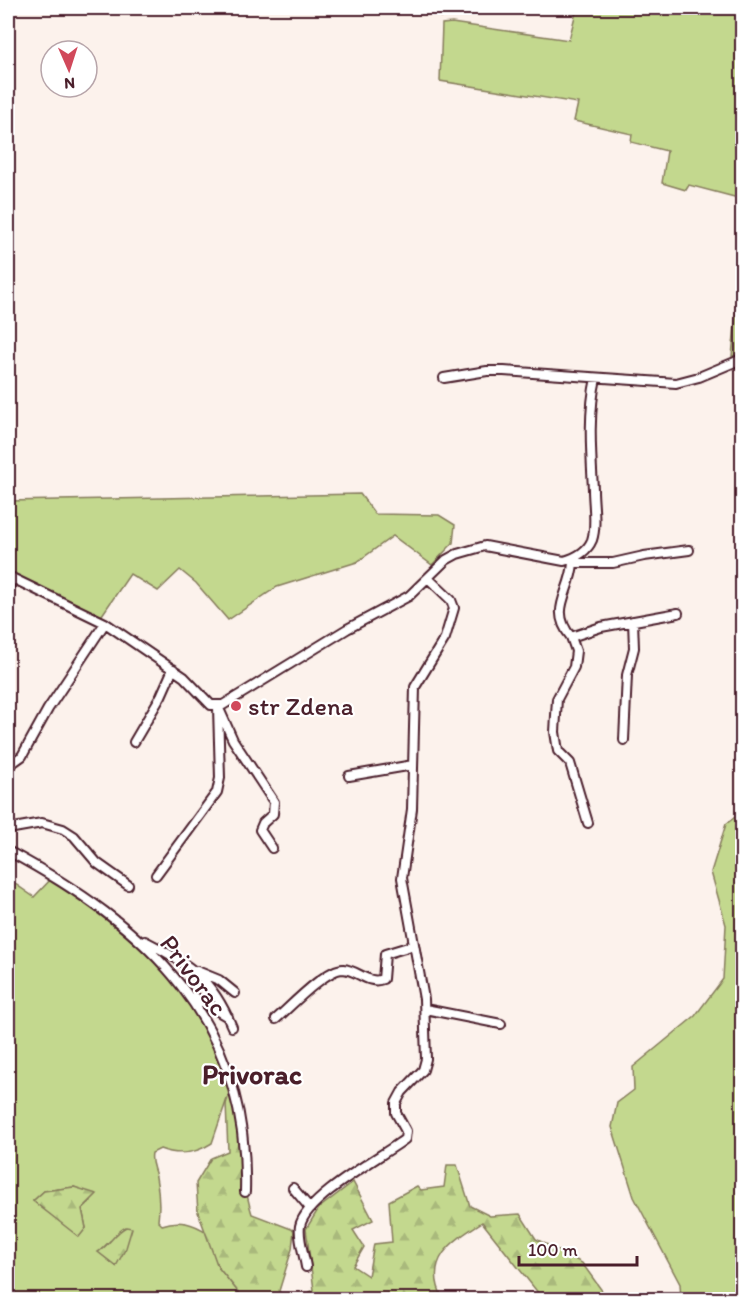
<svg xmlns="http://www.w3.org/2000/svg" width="750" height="1307" font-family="Itim,sans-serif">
  <defs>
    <pattern id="forest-firs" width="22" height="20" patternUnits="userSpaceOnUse" patternTransform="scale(1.5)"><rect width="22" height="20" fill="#c3d88e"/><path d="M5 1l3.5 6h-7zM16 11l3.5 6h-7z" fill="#a9b97b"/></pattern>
  </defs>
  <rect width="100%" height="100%" fill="#fcf2ec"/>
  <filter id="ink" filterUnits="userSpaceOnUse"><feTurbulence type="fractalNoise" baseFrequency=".0167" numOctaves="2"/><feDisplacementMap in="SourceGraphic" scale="12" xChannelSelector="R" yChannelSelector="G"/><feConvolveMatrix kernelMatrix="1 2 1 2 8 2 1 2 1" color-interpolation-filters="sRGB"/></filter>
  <g filter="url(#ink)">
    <!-- grass -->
    <path fill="#c3d88e" stroke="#867c5c" stroke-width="1.5" fill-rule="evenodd" d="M577,8H742V199L689,185L686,190L662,183L667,151L631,142L632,134L574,121L578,103L440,81L442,24L452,23L569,40Z
      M742,253V354L732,356Z
      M360,494L375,514L439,515L455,525L453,543L432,565L393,536L357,562L277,587L228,620L196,583L180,570L158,591L130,574L100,618L8,572V501Z
      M742,812V1299H681L680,1284L634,1197L612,1127L617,1103L634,1090L633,1067L695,1016L723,979L726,925L711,872L726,824Z
      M53,877L130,930L199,1009L231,1087L212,1143C195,1154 179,1156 160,1149L152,1153C150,1163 154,1167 156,1177C159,1192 160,1205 158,1221L162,1225C179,1219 193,1223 208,1233L218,1267L244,1299H8V879L34,897ZM74,1187L84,1191L91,1201L82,1209L86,1228L79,1236L33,1201L44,1191ZM110,1241L116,1266L99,1252Z"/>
    <!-- forest -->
    <path fill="url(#forest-firs)" stroke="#867c5c" stroke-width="1.5" d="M231,1087C244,1129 239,1173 252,1214L294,1230L292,1249L279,1291L285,1299H244L218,1267L198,1212L196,1183L211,1158L228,1151L226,1104Z
      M447,1165H457L470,1206L490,1216L520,1214L536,1239L582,1263L608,1299H543L482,1222C451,1242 423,1260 443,1299H297L314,1290L306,1229L319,1208L353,1182L373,1220L353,1230L364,1247L353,1266L368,1276L374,1244L392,1242L389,1201L417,1186L421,1190L444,1187Z
      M74,1187L97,1194L82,1209L86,1228L79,1237L33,1201L44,1191Z
      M126,1227L132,1228L126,1248L116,1266L98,1252C110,1245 114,1233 126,1227Z"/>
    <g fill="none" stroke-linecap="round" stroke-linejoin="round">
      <defs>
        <path id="street" d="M444,12V8
          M444,378L487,371H504L676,383L699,377L742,359
          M572,560L573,563H613L644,556L689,550
          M573,563C571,593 548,609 571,637L601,627L678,613
          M8,576L105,623L184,677L211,705H223L347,629L409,596L446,560L457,554L485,546L564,561C575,558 587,552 592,540C597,525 593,505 593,489C591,453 588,413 596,378
          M8,588L13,578
          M571,637L576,651L574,667L557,699L555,732L558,751L570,763L588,823
          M220,711L233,740L274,802L273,814L263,823L260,830L272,848
          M624,740L627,675L634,648L633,621
          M134,742L161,696L173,669
          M8,766L22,756L48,709L105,623
          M349,776L413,765
          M8,829L42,823L63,829L74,836L97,863L128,885
          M8,851C148,926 250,1021 245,1192
          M156,875L217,792L220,778L218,707
          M145,941C190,964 212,979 232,1027
          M197,971L219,980L235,993
          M194,997L228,1017
          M425,1009L501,1024
          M276,1019C290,1007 326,969 343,969C358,970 368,985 383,979L385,954L408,947L413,943
          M293,1188L309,1207
          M306,1267C304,1254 298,1238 300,1226C306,1197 381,1157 405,1139L406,1131L396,1113V1103L402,1092L423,1070L426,1059L424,999L402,878L412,809L415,687L445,638L454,608L451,600L429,579"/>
      </defs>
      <!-- street casing -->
      <use href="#street" stroke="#4a1f2b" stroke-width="12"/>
      <!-- street -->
      <use href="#street" stroke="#fff" stroke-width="8"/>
    </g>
  </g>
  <!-- markers -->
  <circle fill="#d1495b" stroke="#fff" stroke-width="2" cx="236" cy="706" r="6"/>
  <g text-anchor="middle" stroke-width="4.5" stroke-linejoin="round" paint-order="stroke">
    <!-- poi labels -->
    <g font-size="26" fill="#4a1f2b" stroke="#fff" text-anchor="start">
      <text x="248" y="715">str Zdena</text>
    </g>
    <!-- street labels -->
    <g font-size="26" fill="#4a1f2b" stroke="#fff">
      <text transform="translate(194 975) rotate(53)" y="9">Privorac</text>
    </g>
    <!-- quarter labels -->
    <g font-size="28" font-weight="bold" fill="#4a1f2b" stroke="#fff">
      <text x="252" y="1084">Privorac</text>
    </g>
  </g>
  <!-- margin -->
  <rect width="750" height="1307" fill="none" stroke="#fff" stroke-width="30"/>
  <rect x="15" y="15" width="720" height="1277" fill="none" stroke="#4a1f2b" stroke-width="2" filter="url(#ink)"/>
  <!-- north arrow -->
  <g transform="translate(69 69) rotate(177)"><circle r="28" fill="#ffffff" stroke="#b7a5aa" stroke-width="1.5"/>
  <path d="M0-4.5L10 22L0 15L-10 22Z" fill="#d1495b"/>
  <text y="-9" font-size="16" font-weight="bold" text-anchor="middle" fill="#4a1f2b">N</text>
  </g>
  <!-- scale -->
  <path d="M519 1256v9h118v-9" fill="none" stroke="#4a1f2b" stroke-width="3"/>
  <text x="528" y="1256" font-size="18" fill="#4a1f2b" stroke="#ffffff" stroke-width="4.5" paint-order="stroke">100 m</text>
</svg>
